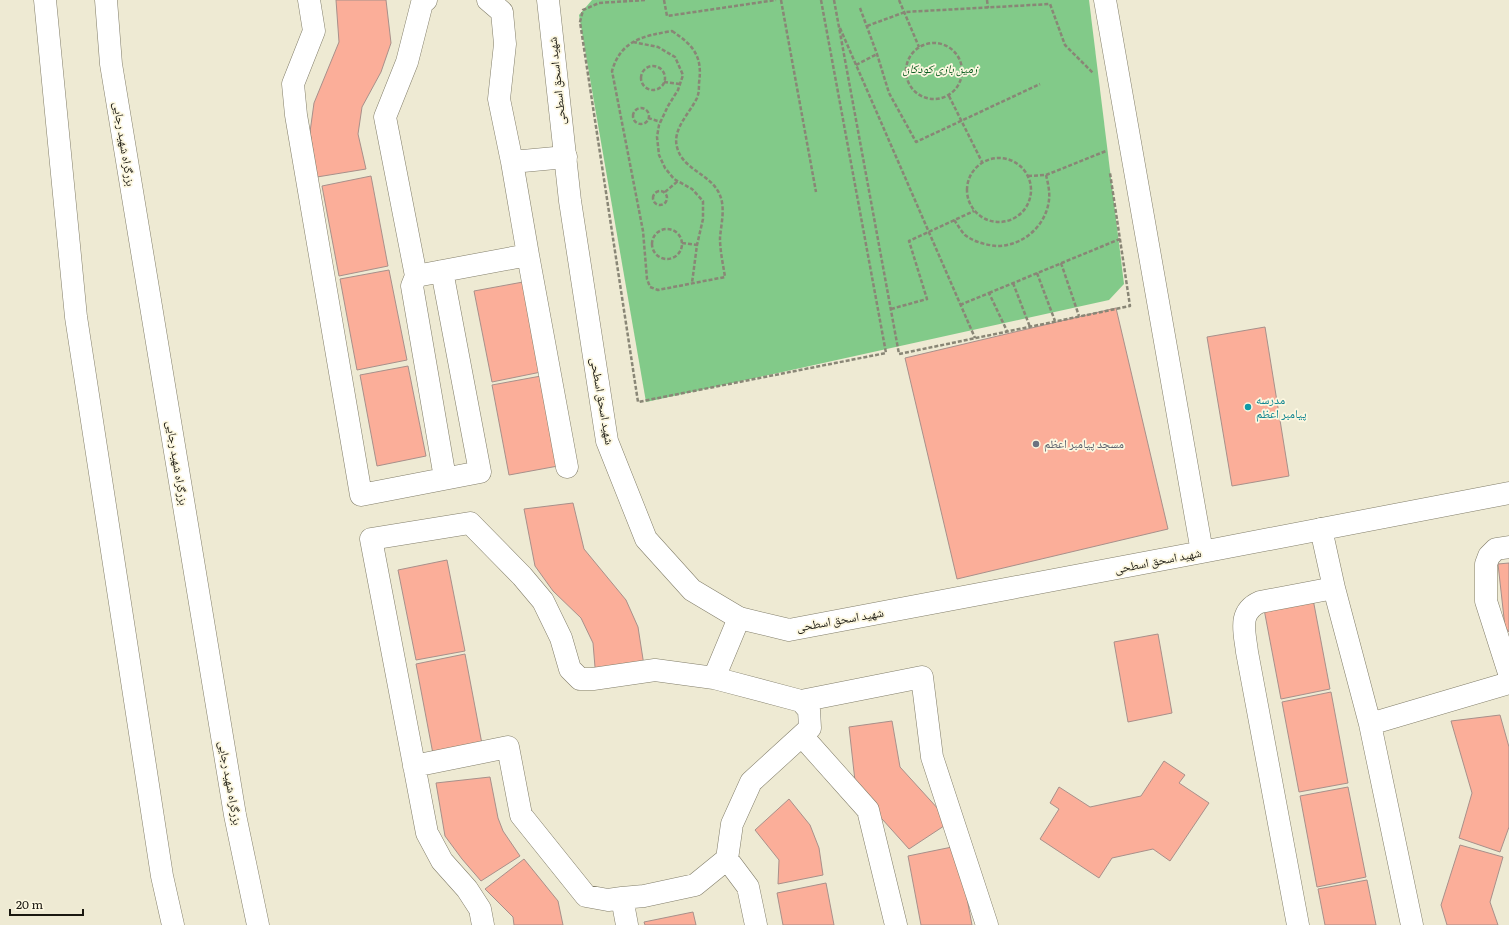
<svg xmlns="http://www.w3.org/2000/svg" width="1509" height="925" font-family="Literata,'Noto Naskh Arabic',serif">
  <rect width="100%" height="100%" fill="#eeead3"/>
  <!-- park -->
  <path fill="#82ca89" d="M592,0H1089L1124,284L1109,300L646,402L579,15Z"/>
  <!-- building -->
  <path fill="#fbae99" stroke="#a8908a" d="M336,0H386L391,43L381,72L362,107L358,134L366,169L317,177L310,132L314,103L339,42Z
    M371,176L388,266L339,276L322,186Z
    M389,270L407,360L357,370L340,279Z
    M523,282L541,372L492,382L474,291Z
    M1116,308L1168,529L957,579L905,358Z
    M1265,327L1289,476L1232,486L1207,337Z
    M408,366L426,456L377,466L360,375Z
    M541,376L558,466L509,475L492,385Z
    M573,503L584,549L626,600L638,627L645,672L596,679L593,643L581,618L553,591L535,566L524,509Z
    M447,560L465,651L416,660L398,570Z
    M1509,563V632L1505,627L1498,564Z
    M1313,599L1330,689L1281,699L1264,609Z
    M1158,634L1172,713L1128,722L1114,642Z
    M465,654L482,744L433,754L416,664Z
    M1331,692L1348,783L1299,792L1282,702Z
    M1500,715L1509,747V827L1500,852L1459,838L1472,793L1451,721Z
    M892,721L900,767L950,822L909,849L856,790L849,727Z
    M1164,761L1185,775L1179,783L1209,803L1170,861L1153,849L1112,858L1099,878L1040,839L1059,809L1050,803L1059,787L1090,807L1141,796Z
    M490,777L498,818L503,831L520,856L481,881L462,859L445,836L436,783Z
    M1348,787L1366,877L1317,887L1300,796Z
    M789,799L810,825L819,848L823,875L778,884L779,860L755,830Z
    M1460,845L1503,857L1490,902L1498,925H1447L1441,905Z
    M957,846L972,925H921L908,856Z
    M524,859L558,901L563,925H514L513,917L485,889Z
    M1367,880L1376,925H1325L1318,889Z
    M826,883L834,925H783L777,893Z
    M693,912L696,925H645L644,922Z"/>
  <g fill="none" stroke-linecap="round" stroke-linejoin="round">
    <defs>
      <path id="minor" d="M309,0L314,31L293,84L296,115L361,495L480,472L442,271
        M426,0L422,3L407,62L385,117L416,276L528,255L512,162L499,99L505,44L502,12L488,0
        M512,162L566,157
        M528,255L567,467
        M416,276L412,286L445,478
        M1509,547L1496,549L1489,556L1486,564V601L1509,673
        M1334,588L1370,724L1412,925
        M801,701L922,677L932,757L987,925
        M1370,724L1509,683
        M802,736L868,810L896,925
        M414,766L508,747L521,815L586,896L608,900L622,898L644,896L695,885L727,859L732,824L751,782L810,728L809,710L801,701L714,678
        M727,859L748,887L756,925
        M622,898L627,925
        M483,925L480,909L467,889L442,861L427,833L371,539L470,523L522,576L543,601L561,638L570,669L580,679H593L655,670L714,678L739,618
        M1298,925L1247,652C1245,633 1237,612 1260,602L1334,588L1321,529"/>
      <path id="tertiary" d="M548,0L570,201L607,441L646,539L692,590L739,618L789,630L1202,552L1509,493
        M1105,0L1202,552"/>
      <path id="trunk" d="M45,0L76,317L162,876L173,925
        M106,0L111,64L235,815L258,925"/>
    </defs>
    <!-- minor casing -->
    <use href="#minor" stroke="#827e6a" stroke-width="23"/>
    <!-- tertiary casing -->
    <use href="#tertiary" stroke="#827e6a" stroke-width="23"/>
    <!-- trunk casing -->
    <use href="#trunk" stroke="#827e6a" stroke-width="23"/>
    <!-- path -->
    <path stroke="#898676" stroke-width="2.5" stroke-dasharray="4 2" stroke-linecap="butt" d="M645,0L599,3L583,10L580,22L638,402L886,353L821,0
      M664,0L667,16L776,0
      M781,0L816,192
      M834,0L899,354L1130,306L1110,173
      M899,0L919,47
      M987,0L988,8
      M860,8L877,54L889,93L916,142L1040,84
      M867,26L905,12L1050,4L1065,45L1093,73
      M840,28L975,338
      M672,31C693,45 703,56 699,83C699,88 699,93 697,98C690,113 672,129 677,147C682,169 710,174 719,193C726,207 721,224 720,238C720,251 723,264 725,277L658,290L650,287L647,279L643,231L612,71C621,40 643,36 672,31Z
      M633,42L658,47L675,57L683,75L678,90L668,106L659,125L657,137L659,155L665,168L674,179L692,189L703,201V219L697,245L692,283
      M906 71a28 28 0 1 1 56 0a28 28 0 1 1-56 0Z
      M856,65L877,54
      M641 78a12 12 0 1 1 24 0a12 12 0 1 1-24 0Z
      M664,82L680,84
      M949,96L982,162
      M633 116a8 8 0 1 1 16 0a8 8 0 1 1-16 0Z
      M648,118L661,122
      M967 190a32 32 0 1 1 64 0a32 32 0 1 1-64 0Z
      M1028,176L1046,175L1106,151
      M653 198a7 7 0 1 1 14 0a7 7 0 1 1-14 0Z
      M665,192L678,181
      M954,220C958,225 961,231 965,235C974,242 986,245 997,246C1023,246 1046,226 1049,200C1050,192 1048,183 1046,175
      M652 244a15 15 0 1 1 30 0a15 15 0 1 1-30 0Z
      M682,243L697,245
      M1061,263L1079,316
      M1037,273L1055,321
      M1013,283L1030,327
      M989,293L1120,239
      M960,305L989,293L1007,331
      M891,309L927,299L909,241L974,211"/>
    <!-- minor -->
    <use href="#minor" stroke="#fff" stroke-width="22"/>
    <!-- tertiary -->
    <use href="#tertiary" stroke="#fff" stroke-width="22"/>
    <!-- trunk -->
    <use href="#trunk" stroke="#fff" stroke-width="22"/>
  </g>
  <!-- markers -->
  <circle fill="#0f9aa8" stroke="#fcf7e0" stroke-width="1.5" cx="1248" cy="407" r="4"/>
  <circle fill="#6b7280" stroke="#fcf7e0" stroke-width="1.5" cx="1036" cy="444" r="4"/>
  <g text-anchor="middle" stroke-width="3.5" stroke-linejoin="round" paint-order="stroke">
    <!-- park labels -->
    <g font-size="12" font-style="italic" fill="#0a5c1f" stroke="#fcf7e0">
      <text x="940" y="73">زمین بازی کودکان</text>
    </g>
    <!-- street labels -->
    <g font-size="12" fill="#1a1810" stroke="#fcf7e0">
      <text transform="translate(557 81) rotate(-96)" y="4">شهید اسحق اسطحی</text>
      <text transform="translate(124 144) rotate(81)" y="4">بزرگراه شهید رجایی</text>
      <text transform="translate(602 401) rotate(80)" y="4">شهید اسحق اسطحی</text>
      <text transform="translate(177 463) rotate(81)" y="4">بزرگراه شهید رجایی</text>
      <text transform="translate(1158 561) rotate(-11)" y="4">شهید اسحق اسطحی</text>
      <text transform="translate(840 620) rotate(-10)" y="4">شهید اسحق اسطحی</text>
      <text transform="translate(230 783) rotate(80)" y="4">بزرگراه شهید رجایی</text>
    </g>
    <!-- culture labels -->
    <g font-size="12" fill="#0d838f" stroke="#fcf7e0" text-anchor="start">
      <text x="1256" y="404">مدرسه<tspan x="1256" dy="14">پیامبر اعظم</tspan></text>
    </g>
    <!-- worship labels -->
    <g font-size="12" fill="#5b616d" stroke="#fcf7e0" text-anchor="start">
      <text x="1044" y="448">مسجد پیامبر اعظم</text>
    </g>
  </g>
  <!-- scale -->
  <path d="M10 909v6h73v-6" fill="none" stroke="#1a1810" stroke-width="2"/>
  <text x="16" y="909" font-size="12" fill="#1a1810" stroke="#fcf7e0" stroke-width="3" paint-order="stroke">20 m</text>
</svg>
